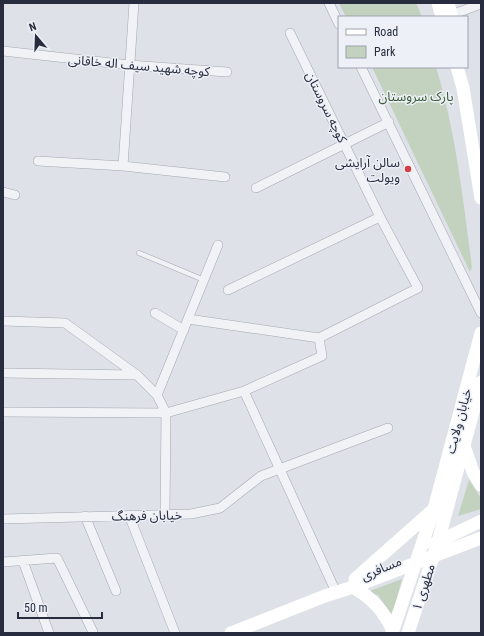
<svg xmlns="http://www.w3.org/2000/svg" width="484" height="636" font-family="'Roboto Condensed','Noto Sans Arabic',sans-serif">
  <rect width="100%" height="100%" fill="#dee1e8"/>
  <!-- green -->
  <path fill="#c2d2bf" d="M339,3H416L422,17H346Z
    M372,67H436C456,132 463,200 472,267L470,272Z
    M469,480L481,498V509L458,516Z
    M402,579L392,616L378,595L367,592Z"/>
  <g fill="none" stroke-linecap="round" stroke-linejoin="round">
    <defs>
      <path id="service" d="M139,253L204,280"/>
      <path id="minor" d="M329,3L339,24
        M451,15L481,4
        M290,33L380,217L418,288L319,338
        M3,51L129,65L227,72
        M361,67L481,313
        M38,161L123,166L225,177
        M123,166L134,3
        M256,188L389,122
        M3,192L15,195
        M228,290L380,217
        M155,313L184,330
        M188,319L319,338
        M3,321L65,323L137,375L157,395L166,413L165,514
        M3,373L137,375
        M244,391L336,592
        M157,395L218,245
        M3,412L166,413L244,391L322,356L319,338
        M129,515L175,633
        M85,516L116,591
        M3,519L191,514L220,508L261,476L388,428
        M23,561L49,633
        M3,562L57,558L93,632"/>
    </defs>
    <!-- service casing -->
    <use href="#service" stroke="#a3a7b2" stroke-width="5.5"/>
    <!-- minor casing -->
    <use href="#minor" stroke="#a3a7b2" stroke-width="10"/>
    <!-- service -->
    <use href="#service" stroke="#f1f2f6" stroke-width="4.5"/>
    <!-- minor -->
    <use href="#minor" stroke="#f1f2f6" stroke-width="9"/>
    <!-- secondary -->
    <path stroke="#fff" stroke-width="13" d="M438,3L442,17
      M448,3L452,17
      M457,67L463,88L481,198
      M464,446L473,472L481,485
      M433,544L481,521
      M355,579L433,510
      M353,587C372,598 384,611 393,631
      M231,633L325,596L353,587L481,538
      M392,633L434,509L481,333
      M408,633L438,542L481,382"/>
  </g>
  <!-- markers -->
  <circle fill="#d13f46" stroke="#edf0f6" stroke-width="1.5" cx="408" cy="169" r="4"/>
  <g text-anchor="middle" stroke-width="3" stroke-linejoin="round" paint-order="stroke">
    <!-- street labels -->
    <g font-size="13" fill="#272d3f" stroke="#edf0f6">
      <text transform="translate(139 65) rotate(5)" y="5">کوچه شهید سیف اله خاقانی</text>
      <text transform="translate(327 107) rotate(64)" y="5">کوچه سروستان</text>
      <text transform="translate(458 421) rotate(-75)" y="5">خیابان ولایت</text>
      <text transform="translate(147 515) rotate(-1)" y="5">خیابان فرهنگ</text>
      <text transform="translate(381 568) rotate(-23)" y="5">مسافری</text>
      <text transform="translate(423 587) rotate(-72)" y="5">مطهری ۱</text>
    </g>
    <!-- park labels -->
    <g font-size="13" fill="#375b34" stroke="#edf0f6">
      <text x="416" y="101">پارک سروستان</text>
    </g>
    <!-- poi labels -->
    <g font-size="13" fill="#272d3f" stroke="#edf0f6" text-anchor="end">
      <text x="400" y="167">سالن آرایشی<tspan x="400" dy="15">ویولت</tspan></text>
    </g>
  </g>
  <!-- border -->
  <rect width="484" height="636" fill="none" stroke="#272d3f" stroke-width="8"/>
  <!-- legend -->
  <rect x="338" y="16" width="130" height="52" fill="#edf0f6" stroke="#9ea2ad"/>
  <rect x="346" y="29" width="20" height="6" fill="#ffffff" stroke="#9ea2ad"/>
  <text x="374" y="36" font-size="12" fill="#272d3f">Road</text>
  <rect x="346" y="46" width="20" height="12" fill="#c2d2bf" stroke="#9ea2ad"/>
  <text x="374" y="56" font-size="12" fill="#272d3f">Park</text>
  <!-- north arrow -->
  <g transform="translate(36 36) rotate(341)" stroke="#edf0f6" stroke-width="3" paint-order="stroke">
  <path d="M0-3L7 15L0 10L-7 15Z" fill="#272d3f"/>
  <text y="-6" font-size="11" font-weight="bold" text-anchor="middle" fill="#272d3f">N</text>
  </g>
  <!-- scale -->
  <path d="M18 612v6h84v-6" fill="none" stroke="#272d3f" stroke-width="2"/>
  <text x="24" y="612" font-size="12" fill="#272d3f" stroke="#edf0f6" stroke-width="3" paint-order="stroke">50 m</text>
</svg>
